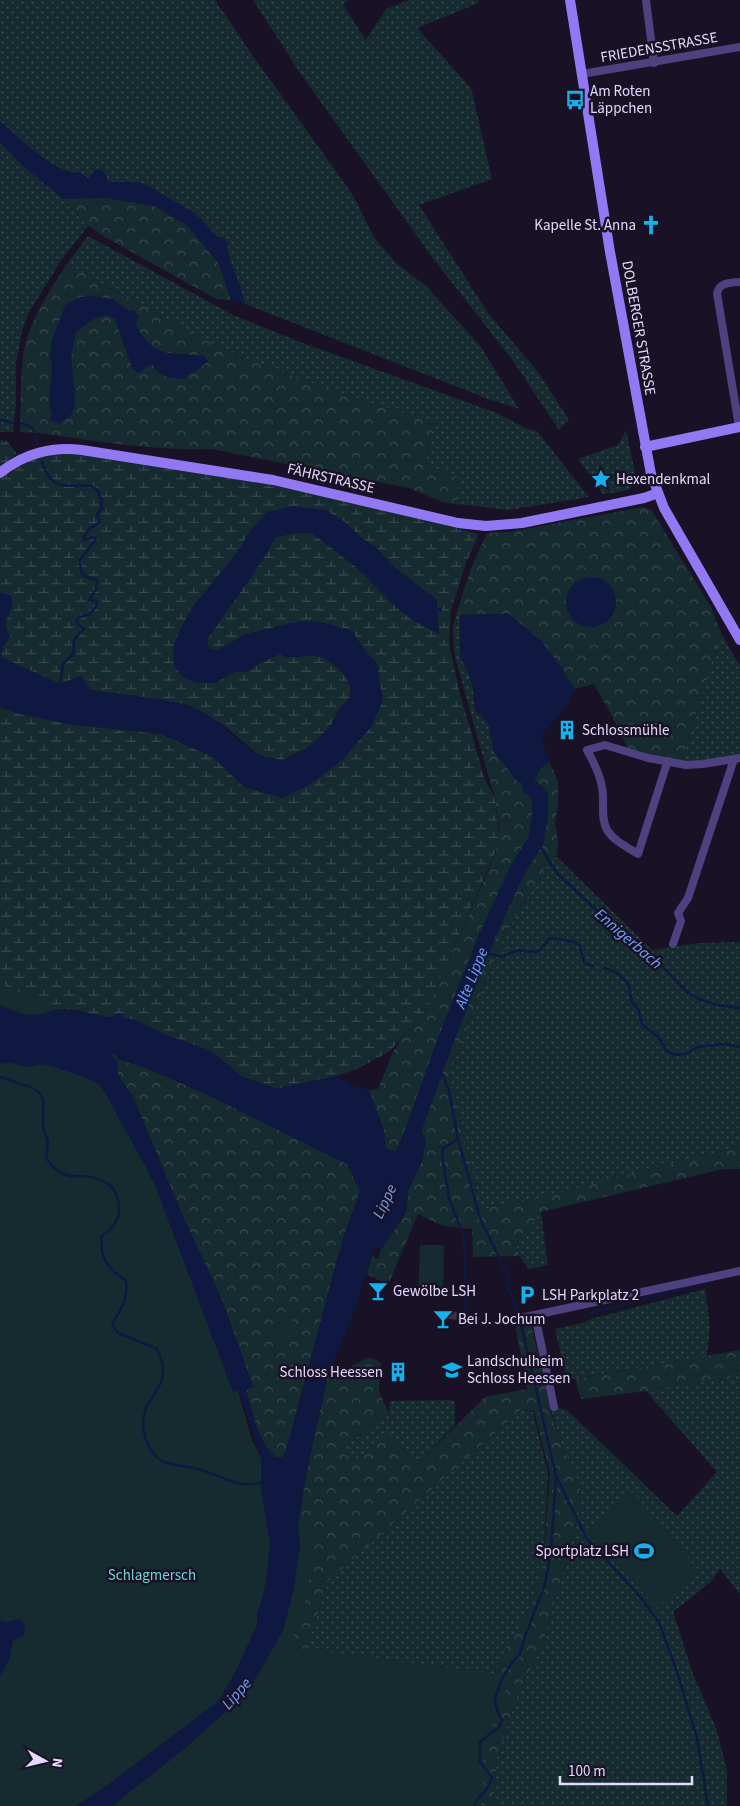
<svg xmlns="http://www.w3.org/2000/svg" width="740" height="1806" font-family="'Source Sans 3',sans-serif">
  <defs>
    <pattern id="grass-dots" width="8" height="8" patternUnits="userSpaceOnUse" patternTransform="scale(1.25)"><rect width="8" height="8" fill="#152b2f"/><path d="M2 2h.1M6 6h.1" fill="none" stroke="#37494e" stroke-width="1.8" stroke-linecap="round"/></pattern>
    <pattern id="forest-crowns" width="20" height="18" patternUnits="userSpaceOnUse" patternTransform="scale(1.25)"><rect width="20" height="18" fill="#152b2f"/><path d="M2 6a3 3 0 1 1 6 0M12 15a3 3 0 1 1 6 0" fill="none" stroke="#37494e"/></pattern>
    <pattern id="wetland-marsh" width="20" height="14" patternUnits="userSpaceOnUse" patternTransform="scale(1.25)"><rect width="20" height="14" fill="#152b2f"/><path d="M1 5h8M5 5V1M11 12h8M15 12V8" fill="none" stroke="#37494e"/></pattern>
  </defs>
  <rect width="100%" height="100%" fill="#191226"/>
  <!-- grass -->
  <path fill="url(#grass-dots)" d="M0,0H215L253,56L351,192L374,237L396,263L426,286L481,347L519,409L488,399L245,304L231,300L219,264L64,199L88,226L62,259L28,314L22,332L16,362V406L13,432H0Z
    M253,0H348L343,5L366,40L386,9L409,0H478L479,3L417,28L471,88L492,179L419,205L488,313L538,372L569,420L559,430L514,362L435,261L300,73Z
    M87,237H90L233,315L303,343L497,413L527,429L537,431L589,497L509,510L457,504L458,477L425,465L434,423L344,394L253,362L201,338L67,264Z
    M626,430L636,478C634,493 616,492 603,494L578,459L618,445Z
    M458,608L460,615V657L468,671L473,688L475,710L488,723L494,752L498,756L483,757L454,653L453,627Z
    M721,633L734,656L740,664V756L681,763Z
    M557,857L652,950L699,943L740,942V1142L730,1149L531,1200V1204L516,1201L481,1210L450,1076L457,1051L504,936L547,865Z
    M541,1212L548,1265L529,1269L519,1256L516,1243Z
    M705,1289L710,1326L707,1356L567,1380L555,1329L584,1323L591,1319Z
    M740,1375V1594L720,1569L712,1581L673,1612L693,1674L716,1728L727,1770V1806H493L497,1757L517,1697L543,1643L575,1530L579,1509L580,1485L560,1440L550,1406L567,1410L677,1516L717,1472L646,1391Z
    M451,1400L455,1402V1425L416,1466L391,1434L351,1463L341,1449L389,1414L390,1401Z
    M522,1409L533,1412L548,1473L543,1567L533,1601L476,1708L166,1806L304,1658L328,1581Z"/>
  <!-- forest -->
  <path fill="url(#forest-crowns)" d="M106,198L154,206L187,225L219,264L231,300L216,299L105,237L88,226L63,199Z
    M67,264L201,338L253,362L344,394L434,422L425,465L458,477L457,504L445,503L409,488L211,449C170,450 129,446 88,440C65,437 43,432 20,432C21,410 20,388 22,366C24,328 47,295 67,264Z
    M643,507L651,510L655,516L711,607L721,633L681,763L652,759L628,749L612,716L594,684L575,689L560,666L541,641L509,614L460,615L458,608L472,566L487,533L509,532Z
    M498,756L541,768L549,761L558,781V805L555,823L558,841L557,857L547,865L504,936L457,1051L450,1076L481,1210L516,1201L531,1204L530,1200L730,1149L740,1142V1169H723L541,1212L516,1243L519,1256L473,1257L472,1229L443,1226L418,1214L388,1285L367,1274L372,1256L378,1259L381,1250L406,1212L408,1191L422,1161L385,1148L384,1131L369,1090L378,1089L394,1050L399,1044L398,1043L427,1009L496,853L499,824L495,798L483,757Z
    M112,1054H116L118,1059L146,1068L204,1093L347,1164L360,1191L342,1242L286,1451L283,1457H275C257,1440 253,1413 246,1390L253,1387L222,1300L181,1212L133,1097L118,1075Z
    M530,1319L552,1416L560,1440L580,1485L579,1509L575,1530L543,1643L517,1697L497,1757L493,1806H462L476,1708L533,1601L543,1567L550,1473L534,1411L522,1409L328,1581L304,1658L112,1806L298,1524L306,1475L327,1378L370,1357L381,1363L379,1391L389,1414L341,1449L351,1463L391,1434L416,1466L485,1397L527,1389L515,1323Z
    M740,1350V1375L646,1391L581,1399L575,1379Z"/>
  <!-- wetland -->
  <path fill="url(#wetland-marsh)" d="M0,440L7,441L17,454L0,467Z
    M75,452L237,478L361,504L479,534L466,563L451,610L449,644L459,690L485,780L495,798L498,824V840L495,853L427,1009L390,1051L357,1069L336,1076L276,1089L241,1076L211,1051L166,1035L135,1020L94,1016L82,1011L64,1009L34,1015L0,1005V707L20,714L70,724L161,734L213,757L244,787L283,798L377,664L367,653L351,631L228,645L217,650L210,649L208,646V638L257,568L276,537L295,533H312L356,567L392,603L411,619L439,634L437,611H442L437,608V600L396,569L384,557L376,547L361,538L345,522L251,530L237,553L192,608L180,630L173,650L215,683L233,672H246L260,663L280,654L286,657L313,655L322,656L339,669L346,677L350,686V697L338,711L330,727L308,748L282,760L260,756L227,728L205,713L185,704L91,690L81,676L60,684L0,657L2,648L10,637C3,625 5,619 11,608L1,593L0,597V478C27,458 41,454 75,452Z"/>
  <!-- park -->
  <path fill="#152b2f" d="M0,983C15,993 34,997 52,999L51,1010L79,1020L152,1165L231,1366L252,1440L275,1485L314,1539L307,1596L290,1647L511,1676L493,1723L484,1761L481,1806H0Z
    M420,1245H444L443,1294L418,1293Z
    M284,1315L293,1320L282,1340L273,1335Z
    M633,1492L699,1571L657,1608L587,1531Z"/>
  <!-- water -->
  <path fill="#0f1841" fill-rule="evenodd" d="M0,121C15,134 59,178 79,172L88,178C91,176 91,173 94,171C102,165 107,176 108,182H138L145,184L193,212L203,221L216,236L224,238L228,243C226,257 235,270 239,283C242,290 243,297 245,304L231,300L219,264L187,225L154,206L106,198L63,199L24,167L0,142Z
    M90,296L113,299L129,311L133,310L139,316L136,325C153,359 171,352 204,356L208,361C201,369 192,371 184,379C172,379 159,377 153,365H149L139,373L133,370L115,319L107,315L95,318L76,332L71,357L75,394V406L71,415L59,424L49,419L52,415L49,404L52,366L50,357L52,340L57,327L64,308L69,303L80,297Z
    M293,506L326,510L345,522L361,538L376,547L384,557L396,569L437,600V608H441L442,611H437L439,634L411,619L392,603L356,567L312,533H295L276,537L257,568L208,638V646L210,649L217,650L246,634L301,621L321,622L351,630L367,653L377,664L383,701L371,727L342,760L309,785L283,798L244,787L213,757L161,734L70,724L20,714L0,707V597L1,592L12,596C12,600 12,605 11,609C6,623 2,622 10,637L2,648L1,657L60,684L81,676L91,690C124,695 178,698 206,714C228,727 255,763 282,760C285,759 290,757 293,755C307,749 319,740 329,728C333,723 335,717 338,712C341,707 348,702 350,697C353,687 346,676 339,669C313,643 300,665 280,654L260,663L246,672H233L215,683H196L181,676L174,665L173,650L180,630L192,608L237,553L251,530L268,512Z
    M566 602a25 25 0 1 1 50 0a25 25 0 1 1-50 0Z
    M508,614L541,641L560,666L575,689L568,705L541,736L549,761L541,768L530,786L518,782L494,752L488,723L476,710L474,689L468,671L460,657L461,615Z
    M0,1005C11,1010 22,1015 34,1015C45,1014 55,1008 66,1009C82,1011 95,1016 112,1017L115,1014H122L124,1018L135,1020L166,1035L211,1051L241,1076L276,1089L336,1076L361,1089L364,1088L369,1090L384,1131L385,1148L395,1152L411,1125L418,1126L426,1140L422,1161L408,1191L406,1212L381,1250L374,1248L355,1310L327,1378L306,1475L298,1524L300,1547L294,1588L283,1631L252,1685L229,1709L183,1750L112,1806H76L109,1784L218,1701L237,1669L257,1624V1613L260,1606L266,1581L270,1544L261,1491V1457L239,1390L233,1392L156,1188C144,1162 129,1138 116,1113C110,1102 106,1090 95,1082C90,1078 47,1064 41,1064C37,1064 33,1067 30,1067C19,1067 11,1060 0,1064ZM112,1054H116L118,1059L146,1068L204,1093L347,1164L360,1191L342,1242L286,1451L283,1457H275C257,1440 252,1413 246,1390L253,1387L222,1300L181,1212L133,1097L118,1075L117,1060L113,1058Z
    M20,1619C26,1625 26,1628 23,1636L13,1641L9,1661L0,1675V1620L5,1622Z"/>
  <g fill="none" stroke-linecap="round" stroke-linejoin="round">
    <!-- stream -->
    <path stroke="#0f1841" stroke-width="2.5" d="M0,420L13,423
      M21,423C35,427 34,430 37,444
      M42,461C56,513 100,459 102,508L97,515L100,522L89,529L83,538L84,540L94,537L96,539L80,560C81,579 84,575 97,580L96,589L89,600L96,601L97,605L90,614L78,618L77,621L78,624L84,629C75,640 72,636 74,653L63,664L60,684
      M536,840L557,873L592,906L642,945L686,991L699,999L716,1005L740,1008
      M481,952L502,957C507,955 513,951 518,951C536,949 536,959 549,938C561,939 570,940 580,945L584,963L593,966
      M605,968L617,973L628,983L632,1002L638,1009L642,1024L658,1037L667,1051L676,1055L688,1053L698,1047L726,1044L740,1047
      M436,1067L444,1078L449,1091L458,1139L480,1218L508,1276V1289L518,1311L556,1476L551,1550L545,1584L525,1636L519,1656C509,1662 495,1691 495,1702C495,1708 500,1715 502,1721L500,1726L480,1742V1762L492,1777C489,1793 477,1795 474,1806
      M0,1077L30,1087L39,1092L43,1099V1126L48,1142L46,1158C52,1166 56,1172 66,1175C71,1177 77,1176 82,1176C102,1177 118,1185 119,1207C120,1220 112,1229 102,1236C99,1258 108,1269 126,1281C129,1298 120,1310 112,1325L118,1333L157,1349C161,1358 165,1368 162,1379C159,1390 150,1398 146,1408C139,1427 146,1453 164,1462C175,1466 187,1466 198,1469C222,1475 237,1490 263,1482
      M458,1139L443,1148L442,1154L449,1198L464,1237L466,1310
      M592,1313L707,1282
      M557,1478L586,1537L641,1598L659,1622L677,1672L697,1738L708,1806"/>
    <!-- river -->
    <path stroke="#0f1841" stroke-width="16" id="s1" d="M407,1147L450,1029L488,934L517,871L536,840L540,817V796L530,786"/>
    <!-- street-tunnel -->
    <path stroke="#373046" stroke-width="8" stroke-dasharray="8 4" stroke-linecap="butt" d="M449,1315L459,1316"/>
    <!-- street -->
    <path stroke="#4e4180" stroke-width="8" d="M646,0L654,63
      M582,74L740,47
      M739,427L717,293C720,282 730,283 740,282
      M667,763L638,854C627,847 614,841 607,830C600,818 605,800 602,787C600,774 593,761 587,750L605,745L648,758L686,765L703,764L740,758
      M673,944L681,921L678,913L688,898L734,759
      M535,1315L554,1407
      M516,1319L740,1271"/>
    <!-- secondary -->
    <path stroke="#9279f3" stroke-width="10" d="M570,0L610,252L651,474L664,508L740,640
      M645,447L740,427
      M0,473C23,454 52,446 82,450L273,480L458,523L486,526L522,523L644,498L658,493"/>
  </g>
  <!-- icons -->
  <defs>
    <symbol id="bus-bare" viewBox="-9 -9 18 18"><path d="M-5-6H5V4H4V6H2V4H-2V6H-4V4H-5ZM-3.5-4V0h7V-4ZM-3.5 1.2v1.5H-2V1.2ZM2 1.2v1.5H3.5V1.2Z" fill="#16b0eb" stroke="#191226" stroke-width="2.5" paint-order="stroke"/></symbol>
    <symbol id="church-bare" viewBox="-9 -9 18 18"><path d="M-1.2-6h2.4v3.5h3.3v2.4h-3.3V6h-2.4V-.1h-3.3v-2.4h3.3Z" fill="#16b0eb" stroke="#191226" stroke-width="2.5" paint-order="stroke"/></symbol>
    <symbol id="sight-bare" viewBox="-9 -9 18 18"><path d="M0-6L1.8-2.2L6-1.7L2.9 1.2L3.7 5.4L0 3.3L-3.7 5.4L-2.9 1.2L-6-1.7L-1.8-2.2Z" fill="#16b0eb" stroke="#191226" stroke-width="2.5" paint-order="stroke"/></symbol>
    <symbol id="building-bare" viewBox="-9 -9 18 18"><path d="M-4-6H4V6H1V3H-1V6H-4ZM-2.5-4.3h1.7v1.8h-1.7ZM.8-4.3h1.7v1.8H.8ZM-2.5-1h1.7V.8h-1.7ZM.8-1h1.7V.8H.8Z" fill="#16b0eb" stroke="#191226" stroke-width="2.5" paint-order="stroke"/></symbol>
    <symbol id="bar-bare" viewBox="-9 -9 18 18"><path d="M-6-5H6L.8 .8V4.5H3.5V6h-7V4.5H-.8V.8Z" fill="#16b0eb" stroke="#191226" stroke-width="2.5" paint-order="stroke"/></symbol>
    <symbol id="parking-bare" viewBox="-9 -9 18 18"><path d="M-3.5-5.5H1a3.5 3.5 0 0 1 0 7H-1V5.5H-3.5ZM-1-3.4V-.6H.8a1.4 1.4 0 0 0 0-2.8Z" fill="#16b0eb" stroke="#191226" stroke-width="2.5" paint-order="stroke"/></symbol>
    <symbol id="school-bare" viewBox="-9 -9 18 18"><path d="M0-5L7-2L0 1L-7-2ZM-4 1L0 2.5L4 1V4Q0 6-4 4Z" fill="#16b0eb" stroke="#191226" stroke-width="2.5" paint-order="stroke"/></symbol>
    <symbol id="stadium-bare" viewBox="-9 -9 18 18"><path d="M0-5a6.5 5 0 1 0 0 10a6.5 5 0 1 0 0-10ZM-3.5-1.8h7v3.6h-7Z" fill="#16b0eb" stroke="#191226" stroke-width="2.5" paint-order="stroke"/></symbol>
  </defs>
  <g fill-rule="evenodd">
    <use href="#bus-bare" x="561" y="86" width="28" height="28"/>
    <use href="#church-bare" x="637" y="211" width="28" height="28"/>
    <use href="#sight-bare" x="587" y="465" width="28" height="28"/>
    <use href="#building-bare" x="553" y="716" width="28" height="28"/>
    <use href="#bar-bare" x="364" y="1277" width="28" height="28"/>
    <use href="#parking-bare" x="513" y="1281" width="28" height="28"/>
    <use href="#bar-bare" x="429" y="1305" width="28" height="28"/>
    <use href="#school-bare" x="438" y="1356" width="28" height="28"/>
    <use href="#building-bare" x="384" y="1358" width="28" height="28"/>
    <use href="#stadium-bare" x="630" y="1537" width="28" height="28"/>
  </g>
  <g text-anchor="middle" stroke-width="5" stroke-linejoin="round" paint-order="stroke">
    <!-- street labels -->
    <g font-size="15" fill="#e3d9fc" stroke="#191226">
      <text transform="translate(659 47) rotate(-10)" y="5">FRIEDENSSTRASSE</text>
      <text transform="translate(639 328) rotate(80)" y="5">DOLBERGER STRASSE</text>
      <text transform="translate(331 478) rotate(13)" y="5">FÄHRSTRASSE</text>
    </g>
    <!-- poi labels -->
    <g font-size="15" fill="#e3d9fc" stroke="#191226" text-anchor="start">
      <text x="590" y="96">Am Roten<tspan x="590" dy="17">Läppchen</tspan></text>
      <text x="636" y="230" text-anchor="end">Kapelle St. Anna</text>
      <text x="616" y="484">Hexendenkmal</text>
      <text x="582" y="735">Schlossmühle</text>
      <text x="393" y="1296">Gewölbe LSH</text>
      <text x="542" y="1300">LSH Parkplatz 2</text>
      <text x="458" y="1324">Bei J. Jochum</text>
      <text x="467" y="1366">Landschulheim<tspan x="467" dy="17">Schloss Heessen</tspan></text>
      <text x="383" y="1377" text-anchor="end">Schloss Heessen</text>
      <text x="629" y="1556" text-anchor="end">Sportplatz LSH</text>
    </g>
    <!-- park labels -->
    <g font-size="15" fill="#6bd6ce" stroke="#191226">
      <text x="152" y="1580">Schlagmersch</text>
    </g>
    <!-- water labels -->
    <g font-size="16" font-style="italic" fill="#719ff3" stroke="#191226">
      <text transform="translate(629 938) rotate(41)" y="6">Ennigerbach</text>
      <text dy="6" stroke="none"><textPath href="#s1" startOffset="181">Alte Lippe</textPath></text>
      <text transform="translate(384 1201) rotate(-65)" y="6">Lippe</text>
      <text transform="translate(236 1693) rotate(-49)" y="6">Lippe</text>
    </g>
  </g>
  <!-- north arrow -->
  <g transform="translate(45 1761) rotate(98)" stroke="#191226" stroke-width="4" paint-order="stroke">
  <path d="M0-4L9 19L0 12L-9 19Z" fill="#e3d9fc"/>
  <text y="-8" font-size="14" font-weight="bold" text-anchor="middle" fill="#e3d9fc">N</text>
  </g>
  <!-- scale -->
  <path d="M560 1776v8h132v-8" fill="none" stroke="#e3d9fc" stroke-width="2.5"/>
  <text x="568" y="1776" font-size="15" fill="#e3d9fc" stroke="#191226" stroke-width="4" paint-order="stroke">100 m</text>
</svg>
